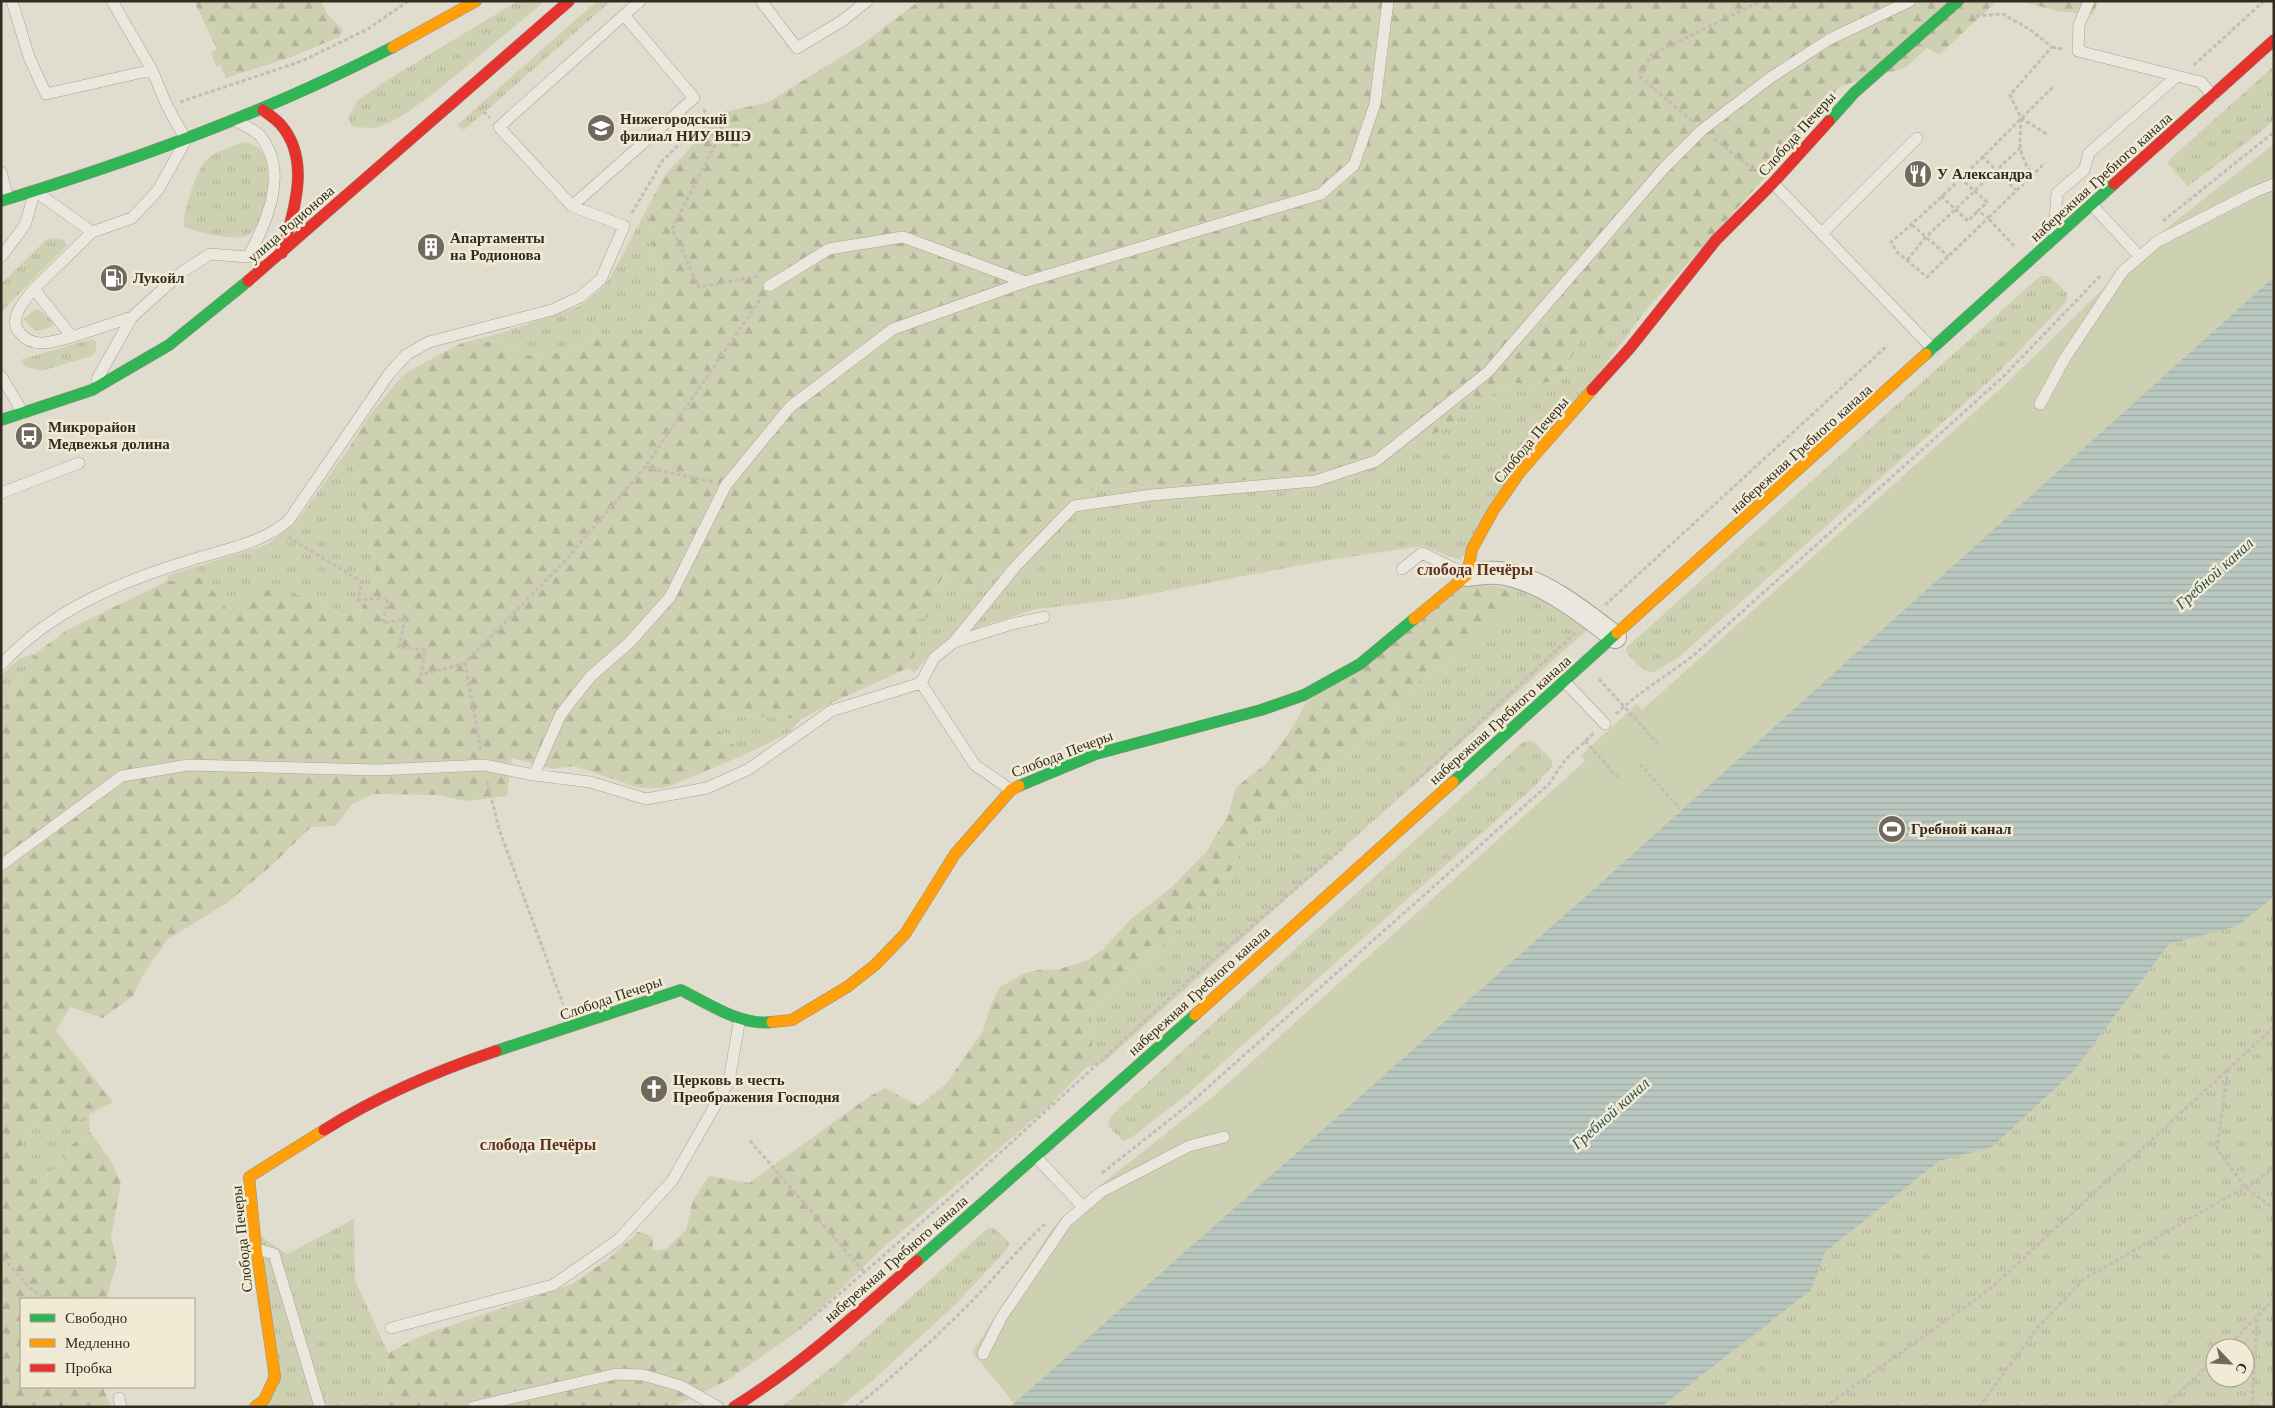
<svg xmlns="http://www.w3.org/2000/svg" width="2275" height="1408" font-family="'Libre Baskerville',serif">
  <defs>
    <pattern id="grass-tufts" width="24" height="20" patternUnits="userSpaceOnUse" patternTransform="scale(1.25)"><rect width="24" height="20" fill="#ced0b2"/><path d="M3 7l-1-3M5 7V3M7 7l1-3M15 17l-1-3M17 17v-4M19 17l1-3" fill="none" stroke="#b2b399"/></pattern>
    <pattern id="forest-firs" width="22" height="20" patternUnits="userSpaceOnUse" patternTransform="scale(1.25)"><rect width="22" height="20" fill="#ced0b2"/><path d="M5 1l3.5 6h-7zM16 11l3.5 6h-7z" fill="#b2b399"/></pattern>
    <pattern id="water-rules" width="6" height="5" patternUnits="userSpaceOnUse" patternTransform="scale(1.25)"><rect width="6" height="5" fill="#b8c7bf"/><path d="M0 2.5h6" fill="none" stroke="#9faba4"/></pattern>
  </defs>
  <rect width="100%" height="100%" fill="#e1ddce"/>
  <!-- grass -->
  <path fill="url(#grass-tufts)" fill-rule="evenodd" d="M518,1H545L443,86L408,112L391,122L374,128L352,127L348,118L357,101L387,80Z
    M597,1H611L464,130L457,125Z
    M2274,66V120L2258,134L2188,186L2168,164L2169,160Z
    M242,142C249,143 255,144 260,149C276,167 269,222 248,235C238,242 196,232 184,227C182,213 196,171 206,160C214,152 232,147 242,142Z
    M648,207L653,247L661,284L648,318L634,340L598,334L569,352L523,356L503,341L462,343L498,334L580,306L595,294L610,278Z
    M51,238L64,240L67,245L1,312V284L47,239Z
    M2040,276H2049L2068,294L2066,302L1995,376L1678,658L1652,673C1642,670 1632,660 1626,652L1627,647Z
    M35,309H38L53,322L52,327C35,332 35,333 24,319Z
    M1646,310L1460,560L1422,546L1323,561L1124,599L1036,609L980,627L933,650L914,673L908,668L921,642L911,621L947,574L969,588L988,585L1004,560L1045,530L1053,513L1079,492L1300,476L1351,466L1433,435L1511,382L1532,385L1560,380L1580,341L1621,327Z
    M91,339L95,340L97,345L95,352L91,356L41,371L26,367L20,360Z
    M349,448L362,501L377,578L359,614L343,616L310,597L228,611L203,578L165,582L169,575L266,545L295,524Z
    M1500,587L1523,590L1574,616L1587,630L1104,1062L1086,1068L1092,1047L1091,1013L1150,958L1227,877L1249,835L1274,811L1340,762L1415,684L1458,655L1514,594Z
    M36,653L1,713V675L19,659Z
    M726,714L801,719L790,732L744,755L719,729Z
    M1528,741L1534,742L1552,760V766L1535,786L1184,1097L1131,1138L1123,1141L1108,1126L1111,1116L1523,742Z
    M2274,897V1407H1661L1811,1290L1825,1252L1939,1161L1992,1147L2071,1074L2169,943L2237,926ZM2215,1348H2245V1378H2215Z
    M89,1114L90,1132L71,1145L59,1166L37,1183L22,1166V1137L36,1122H74Z
    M354,1219L355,1280L388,1353L387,1380L379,1407H269L261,1236L287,1254Z
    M988,1228H994L1009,1242L1008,1248L955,1305L873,1380L840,1407H781L835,1365Z"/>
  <!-- forest -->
  <path fill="url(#forest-firs)" d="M194,1H321L328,15L343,29L339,37L291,57L226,78L220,65L216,67L211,53L217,49Z
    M919,1H2006L1996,2L1939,55L1927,48L1905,68L1840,86L1776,165L1646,310L1621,327L1580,341L1560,380L1532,385L1511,382L1433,435L1351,466L1300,476L1079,492L1053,513L1045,530L1004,560L988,585L969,588L946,574L935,589L936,615L912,621L921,642L908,668L840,699L801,719L726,714L719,730L744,755L665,788H640L574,766L553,769L512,758L507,796L466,801L437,795L373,794L351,805L336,826L311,827L271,866L228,902L167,940L142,977L133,996L103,1018L70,1007L56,1031L113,1102L74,1122H36L22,1137V1166L37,1183L59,1166L71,1145L90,1132L111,1161L121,1183L111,1237L117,1263L106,1299H21V1387H103L111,1407H1V713L36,653L67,630L165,582L203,577L228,611L262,589L310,597L343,616L359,614L377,578L362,501L349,448L369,416L403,375L438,355L462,343L503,341L523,356L569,352L598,334L634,339L648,318L661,284L653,247L648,207L665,175L723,112L767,103L862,44Z
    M2020,1H2097L2094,15L2057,11Z
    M1479,584L1500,587L1514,594L1516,604L1458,655L1415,684L1340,762L1274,811L1249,835L1227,877L1150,958L1091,1013L1092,1047L1086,1068L1049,1106L887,1244L798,1331L728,1380L673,1407H514L509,1404L500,1407H379L387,1380L388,1353L420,1336L572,1284L611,1257L638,1232L652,1236L653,1251L666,1249L686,1230L693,1200L709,1176L749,1183L870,1096L885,1088L918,1106L945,1085L983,1031L991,1005L1000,987L1023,974L1038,970L1060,969L1088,960L1103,949L1130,920L1173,886L1206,852L1228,815L1236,787L1265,765L1289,733L1306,703L1459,587Z"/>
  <!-- green -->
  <path fill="#ced0b2" d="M2274,144V897L2237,926L2169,944L2071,1074L1992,1147L1939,1161L1825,1252L1811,1290L1661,1407H1017L972,1352L1053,1228L1098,1187L1216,1094L1585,761L1581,755L1637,704L1642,710L2009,381L2158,235Z"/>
  <!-- water -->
  <path fill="url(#water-rules)" d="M2274,277V897L2237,926L2169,944L2071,1074L1992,1147L1939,1161L1825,1252L1811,1290L1661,1407H1010L1603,881Z"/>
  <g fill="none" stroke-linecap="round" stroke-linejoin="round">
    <defs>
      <path id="lane" d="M12,1L29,57L46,94L152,70
        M761,1L797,48L842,21L867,1
        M2089,1L2079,25L2078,51L2201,82L2213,96
        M624,15L694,98L572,206L499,127L624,15L640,1
        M238,122C245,126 256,130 261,137C289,172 267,222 248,257
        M1,172L8,199
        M1773,183L1933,349
        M2092,205L2140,257
        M92,232L34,289L72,337L132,317
        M1822,233L1917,138
        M2054,233L2057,193L2084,170L2089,153L2177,76
        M1,257L25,225L35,191L92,232L132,218L158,190L186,140L167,106L152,70L112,1
        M769,286L829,249L903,237L1025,282
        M34,289C25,300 7,319 20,333C26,340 32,343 41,343C50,343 62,339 72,337
        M1,376L23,413
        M97,379L132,317L182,272L210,254L248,257L272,254
        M2040,404L2065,358L2123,271L2158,241L2254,192L2274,184
        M1,493L79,463
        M1402,569L1422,553L1467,575
        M954,642L1012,624L1044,617
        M1,665C50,611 119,582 188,561C222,550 262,544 289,520L389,374L406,355L429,342L552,310L580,297L601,279L624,226L572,206
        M1565,682L1605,724
        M921,683L975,765L1011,790
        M534,775L561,714L591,676L629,643L670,597L726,485L790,407L893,329L1025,282L1321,194L1354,165L1375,104L1388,1
        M1,865L122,776L188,765L377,770L484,765L534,775L590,782L646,799L707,788L749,769L831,711L921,683L934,658L954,642L1016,566L1074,506L1152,495L1315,481L1376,461L1488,372L1664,168L1702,130L1770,78L1830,39L1910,1
        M1036,1157L1083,1207
        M257,1249L274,1254L320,1407
        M391,1328L553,1285L618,1240L672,1181L729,1081L740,1018
        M983,1354L1001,1318L1067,1221L1101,1192L1189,1146L1224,1137
        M119,1398L121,1407
        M473,1407L616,1374L643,1375L681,1386L718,1407"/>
      <path id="street" d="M1467,575C1477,574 1488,572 1498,573C1539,577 1583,612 1615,637"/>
      <path id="fast" d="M1829,121L1854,93L1958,1
        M1,201C136,160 268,112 393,47
        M1926,354L2114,184
        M1,420L92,390L169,345L248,281
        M1453,782L1617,633
        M1019,786L1096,754L1261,710L1304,695L1360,664L1414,619
        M496,1051L681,990C709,1004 741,1026 772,1022
        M917,1261L1195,1015"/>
      <path id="slow" d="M393,47L476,1
        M1414,619L1467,575L1472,549L1493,511L1520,472L1592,390
        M1617,633L1926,354
        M1195,1015L1453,782
        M772,1022L792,1020L847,987L875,965L905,934L955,854L1011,790L1019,786
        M255,1407L264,1400L275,1377L256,1248L249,1177L324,1130"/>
      <path id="jam" d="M263,110C269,115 276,119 281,125C312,161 293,213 282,253
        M2114,184L2274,40
        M248,281L569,1
        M1592,390L1630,348L1716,240L1773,183L1829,121
        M324,1130C378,1096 436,1071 496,1051
        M734,1407C800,1366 859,1312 917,1261"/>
    </defs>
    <!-- lane casing -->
    <use href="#lane" stroke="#a6a297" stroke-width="12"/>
    <!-- street casing -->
    <use href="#street" stroke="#a6a297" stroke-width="24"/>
    <!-- fast casing -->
    <use href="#fast" stroke="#969186" stroke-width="12"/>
    <!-- slow casing -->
    <use href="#slow" stroke="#969186" stroke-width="12"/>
    <!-- jam casing -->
    <use href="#jam" stroke="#969186" stroke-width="12"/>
    <!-- path -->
    <path stroke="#c2beb5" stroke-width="3" stroke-dasharray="4 2.5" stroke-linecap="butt" d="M1976,16L2003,14L2029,29L2052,47L2010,95L2021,118L2048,135
      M2052,47L2063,49
      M2194,65L2264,1
      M180,102L302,61L368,29L408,1
      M479,107L490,118
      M2021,118C2020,144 2017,152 2032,174
      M1692,121L1640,77L1651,55L1761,1
      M703,124L717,141L672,229L699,287L759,276
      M1714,139L1755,170
      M1982,156L2016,190
      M1960,178L1987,202L1978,211L1988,218L1927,277L1897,252L1891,242C1948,194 2000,139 2053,87
      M1941,196L1968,221L1978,211
      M632,213L663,160L709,116L702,108
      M2163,221L2274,132
      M1912,225L1948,256
      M2014,246L1988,218L2045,163
      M1907,260L1926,237L2020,148
      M645,467L713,482
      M288,537L362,582L358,600L388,598L383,623L405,619L399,647L425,650L421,675L465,663L565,561L645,467L761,298
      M1605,605L1888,345
      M465,663L481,751
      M1599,679L1659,745
      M1616,714C1640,691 1668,675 1694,655L2003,377L2100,276
      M1585,741L1620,780
      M1640,764L1680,809
      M487,781L499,829L563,1004
      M1411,786L1576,632
      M2228,1069L2217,1149L2245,1187L2274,1209
      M750,1141L864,1272
      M1102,1173L1187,1106L1549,784L1565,760L1594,733
      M1,1246L2,1257L30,1288L45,1299
      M799,1329L968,1182L1196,974L1345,846
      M2226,1348L2274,1299
      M855,1407C892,1378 927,1345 961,1312C990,1284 1015,1251 1045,1224
      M1825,1407L1991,1288L2274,1027
      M1979,1407L2039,1326L2084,1279L2256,1181L2274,1168
      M2164,1407L2215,1359
      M2252,1407L2257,1316"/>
    <!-- lane -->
    <use href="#lane" stroke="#eae7de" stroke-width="11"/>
    <!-- street -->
    <use href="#street" stroke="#eae7de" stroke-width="22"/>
    <!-- fast -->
    <use href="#fast" stroke="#30b455" stroke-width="11"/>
    <!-- slow -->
    <use href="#slow" stroke="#ff9f0a" stroke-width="11"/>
    <!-- jam -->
    <use href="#jam" stroke="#e5322d" stroke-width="11"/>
  </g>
  <!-- icons -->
  <defs>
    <symbol id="university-disc" viewBox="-11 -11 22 22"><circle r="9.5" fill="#71695d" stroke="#f1ebd5"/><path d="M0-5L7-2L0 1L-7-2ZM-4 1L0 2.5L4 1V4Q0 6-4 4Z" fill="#fff"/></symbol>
    <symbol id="restaurant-disc" viewBox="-11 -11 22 22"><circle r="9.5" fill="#71695d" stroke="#f1ebd5"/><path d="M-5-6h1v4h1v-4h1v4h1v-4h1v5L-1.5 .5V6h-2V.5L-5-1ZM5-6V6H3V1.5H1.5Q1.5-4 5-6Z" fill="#fff"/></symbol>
    <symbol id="building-disc" viewBox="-11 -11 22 22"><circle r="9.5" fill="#71695d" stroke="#f1ebd5"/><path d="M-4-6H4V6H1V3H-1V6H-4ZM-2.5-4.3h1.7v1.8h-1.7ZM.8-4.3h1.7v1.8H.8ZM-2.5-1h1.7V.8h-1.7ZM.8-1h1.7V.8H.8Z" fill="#fff"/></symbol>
    <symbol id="fuel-disc" viewBox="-11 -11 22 22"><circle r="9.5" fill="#71695d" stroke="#f1ebd5"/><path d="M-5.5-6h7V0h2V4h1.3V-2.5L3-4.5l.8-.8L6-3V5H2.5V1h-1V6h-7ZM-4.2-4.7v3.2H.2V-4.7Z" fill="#fff"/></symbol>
    <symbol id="bus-disc" viewBox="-11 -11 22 22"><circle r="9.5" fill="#71695d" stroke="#f1ebd5"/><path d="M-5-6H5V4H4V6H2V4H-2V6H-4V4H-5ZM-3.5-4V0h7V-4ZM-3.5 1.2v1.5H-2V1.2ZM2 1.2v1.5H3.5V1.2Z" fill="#fff"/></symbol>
    <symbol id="stadium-disc" viewBox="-11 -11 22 22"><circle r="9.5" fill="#71695d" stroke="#f1ebd5"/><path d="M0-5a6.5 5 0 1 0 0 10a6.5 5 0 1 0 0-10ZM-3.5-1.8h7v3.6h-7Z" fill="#fff"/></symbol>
    <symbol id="church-disc" viewBox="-11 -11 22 22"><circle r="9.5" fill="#71695d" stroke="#f1ebd5"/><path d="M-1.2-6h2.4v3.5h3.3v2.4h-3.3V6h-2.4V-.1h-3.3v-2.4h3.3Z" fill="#fff"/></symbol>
  </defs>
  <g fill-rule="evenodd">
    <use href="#university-disc" x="585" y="112" width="32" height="32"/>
    <use href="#restaurant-disc" x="1902" y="158" width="32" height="32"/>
    <use href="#building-disc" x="415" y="231" width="32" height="32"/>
    <use href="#fuel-disc" x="98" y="262" width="32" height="32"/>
    <use href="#bus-disc" x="13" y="420" width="32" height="32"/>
    <use href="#stadium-disc" x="1876" y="813" width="32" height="32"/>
    <use href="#church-disc" x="638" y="1073" width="32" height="32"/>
  </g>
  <g text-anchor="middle" stroke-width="5" stroke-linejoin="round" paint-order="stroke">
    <!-- poi labels -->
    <g font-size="15" font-weight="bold" fill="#342b20" stroke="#f1ebd5" text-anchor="start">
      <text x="620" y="124">Нижегородский<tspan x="620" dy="17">филиал НИУ ВШЭ</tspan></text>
      <text x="1937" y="179">У Александра</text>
      <text x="450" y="243">Апартаменты<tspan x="450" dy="17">на Родионова</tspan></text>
      <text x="133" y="283">Лукойл</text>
      <text x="48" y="432">Микрорайон<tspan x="48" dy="17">Медвежья долина</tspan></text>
      <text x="1911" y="834">Гребной канал</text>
      <text x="673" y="1085">Церковь в честь<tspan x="673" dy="17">Преображения Господня</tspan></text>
    </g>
    <!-- street labels -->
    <g font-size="15" fill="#342b20" stroke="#f1ebd5">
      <text transform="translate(1797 134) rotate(-48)" y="5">Слобода Печеры</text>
      <text transform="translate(2101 177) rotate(-42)" y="5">набережная Гребного канала</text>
      <text transform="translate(291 224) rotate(-41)" y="5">улица Родионова</text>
      <text transform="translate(1531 440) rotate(-50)" y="5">Слобода Печеры</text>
      <text transform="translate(1801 449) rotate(-42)" y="5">набережная Гребного канала</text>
      <text transform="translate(1500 720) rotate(-42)" y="5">набережная Гребного канала</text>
      <text transform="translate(1062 754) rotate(-21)" y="5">Слобода Печеры</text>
      <text transform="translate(1199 991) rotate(-42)" y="5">набережная Гребного канала</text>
      <text transform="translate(611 998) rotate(-19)" y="5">Слобода Печеры</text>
      <text transform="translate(242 1239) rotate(-96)" y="5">Слобода Печеры</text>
      <text transform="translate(896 1259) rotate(-41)" y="5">набережная Гребного канала</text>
    </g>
    <!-- neighbourhood labels -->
    <g font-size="16" font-weight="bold" fill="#5c3324" stroke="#f1ebd5">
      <text x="1475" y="575">слобода Печёры</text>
      <text x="538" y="1150">слобода Печёры</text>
    </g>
    <!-- water labels -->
    <g font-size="16" font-style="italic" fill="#315252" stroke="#f1ebd5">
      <text transform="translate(2214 573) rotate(-42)" y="6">Гребной канал</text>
      <text transform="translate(1610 1113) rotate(-42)" y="6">Гребной канал</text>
    </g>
  </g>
  <!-- border -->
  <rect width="2275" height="1408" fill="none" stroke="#342b20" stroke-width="5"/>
  <!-- legend -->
  <rect x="20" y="1298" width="175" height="90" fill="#f1ebd5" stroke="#a59e8d"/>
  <rect x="30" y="1314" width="25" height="8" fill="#30b455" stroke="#a59e8d"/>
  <text x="65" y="1323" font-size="15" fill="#342b20">Свободно</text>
  <rect x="30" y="1339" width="25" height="8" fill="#ff9f0a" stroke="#a59e8d"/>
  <text x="65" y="1348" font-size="15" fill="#342b20">Медленно</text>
  <rect x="30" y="1364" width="25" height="8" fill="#e5322d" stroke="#a59e8d"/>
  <text x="65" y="1373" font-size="15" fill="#342b20">Пробка</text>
  <!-- north arrow -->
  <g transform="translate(2230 1363) rotate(115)"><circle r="24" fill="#f1ebd5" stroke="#a59e8d"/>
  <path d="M0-4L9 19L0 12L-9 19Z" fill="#71695d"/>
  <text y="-8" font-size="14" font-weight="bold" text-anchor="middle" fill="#342b20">С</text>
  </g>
</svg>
